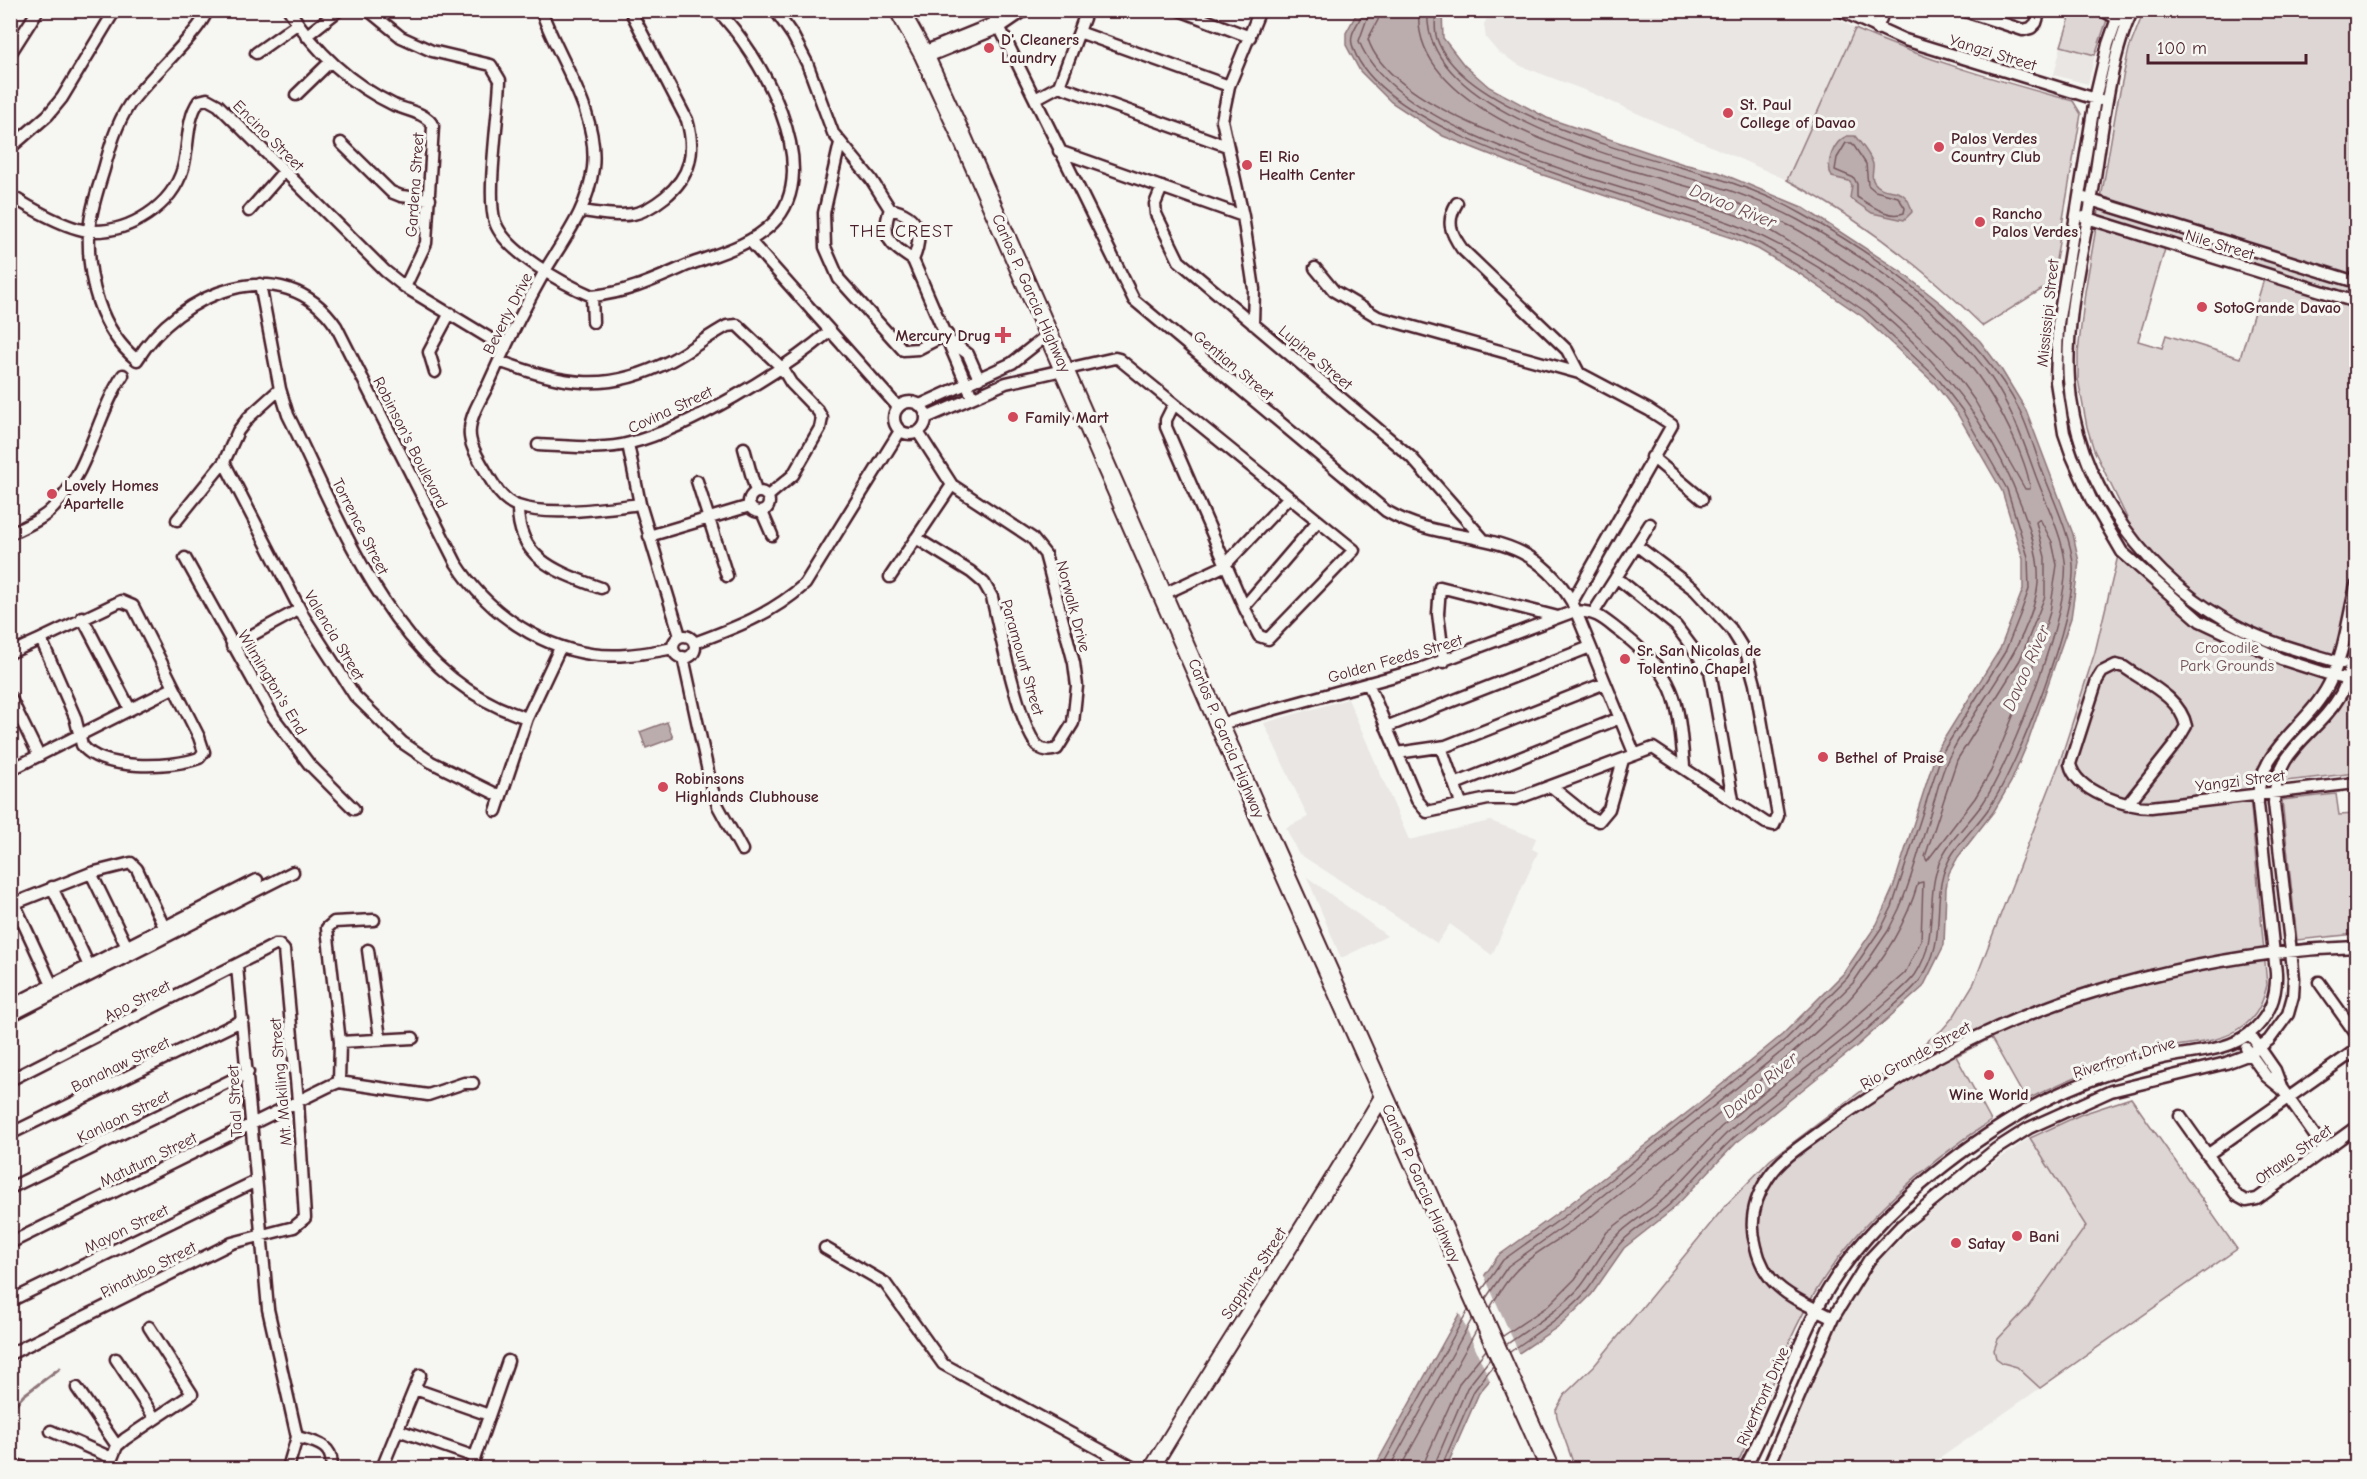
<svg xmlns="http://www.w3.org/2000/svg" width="2367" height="1479" font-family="'Comic Neue',sans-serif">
  <rect width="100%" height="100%" fill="#f6f6f2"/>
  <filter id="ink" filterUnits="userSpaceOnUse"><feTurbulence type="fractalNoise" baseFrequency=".0167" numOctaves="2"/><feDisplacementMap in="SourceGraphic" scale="12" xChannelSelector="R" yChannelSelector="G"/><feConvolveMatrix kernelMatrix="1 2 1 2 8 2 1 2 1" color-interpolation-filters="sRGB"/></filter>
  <g filter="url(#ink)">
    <!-- built -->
    <path fill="#e9e6e3" d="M1492,10H1824L1855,29L1787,180L1592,93L1521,66L1498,52L1486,38L1484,24Z
      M2061,46L2095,55L2088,84L2054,75Z
      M1348,699L1409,840L1490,821L1536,838L1532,849L1538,852L1492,955L1450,924L1437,943L1298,853L1286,828L1308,817L1264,723Z
      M1307,877L1387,936L1341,958Z
      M2030,1138L2086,1226L2028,1307L1998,1339L2010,1364L2026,1373L2040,1388L1926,1468H1775L1824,1352L1850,1300L1876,1263L1921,1220L1979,1173Z"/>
    <!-- green -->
    <path fill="#ddd6d5" stroke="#947a80" stroke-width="1.5" fill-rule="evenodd" d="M2072,11H2110L2095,55L2061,46Z
      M2144,11H2356V773L2249,785L2267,985C2263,1002 2257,1017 2242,1027C2220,1044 2185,1043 2158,1049C2112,1060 2068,1079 2026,1100L1991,1038L1956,1056L1991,1121C1925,1164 1857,1223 1816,1291C1782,1346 1764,1411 1735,1468H1575L1557,1417L1556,1410L1565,1394L1594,1366L1726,1205L1770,1160L1942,1030L1954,1016L1974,983L2059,764L2095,652L2127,518L2094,450L2087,427L2078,379V353L2085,292L2117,105L2129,49ZM2165,249L2264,279L2240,358L2166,335L2162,348L2138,341Z
      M1855,29C1926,60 1999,81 2073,101L2081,114L2052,283L1983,326C1924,268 1860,219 1787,180Z
      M2336,794L2339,815L2356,814V934L2297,940L2282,800Z
      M2131,1098L2237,1249L2040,1388L2017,1367L2003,1363L1996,1358L1994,1350L1998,1339L2028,1307L2086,1226L2030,1138L2082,1114Z"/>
    <!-- water -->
    <path fill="#bbadae" stroke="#8e747a" stroke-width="1.5" d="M1358,11H1442L1443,38L1464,65L1489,87L1547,118L1683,164L1718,172L1802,207L1900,271L1943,305L1980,341L2001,369L2026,410L2073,534L2079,562L2071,618L2028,742L2011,782L1994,811L1958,857L1949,873L1946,888L1944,945L1923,987L1858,1045L1736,1143L1671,1211L1624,1248L1592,1294L1562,1324L1504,1363L1479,1393L1446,1468H1374L1463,1307L1498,1256L1562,1210L1693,1108L1782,1035L1843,974L1877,924L1893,888L1937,750L2000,649L2023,589V559L2002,491L1957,413L1935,384L1863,317L1800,274L1758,249L1735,239L1537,173L1443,136L1391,102L1360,71L1346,45V33Z
      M1847,136H1855C1861,144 1870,154 1873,164C1874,170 1870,177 1874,182C1885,198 1906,181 1912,212L1904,220L1872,213L1850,198L1852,185L1849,181L1832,177C1825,163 1833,142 1847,136Z
      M667,722L673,738L646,748L640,732Z"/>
    <!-- pier -->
    <path fill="#f6f6f2" d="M1483,1273L1520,1355L1491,1383L1458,1310Z"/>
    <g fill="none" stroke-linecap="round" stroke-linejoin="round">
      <!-- shore -->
      <path stroke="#77585f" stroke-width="1.5" d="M1363,10C1361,22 1349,31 1352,44C1376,139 1653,199 1738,234L1761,244L1803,269L1866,312L1939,380L1962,410L2007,489L2028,557L2029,589L2020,615L2005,652L1942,753L1892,907L1882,927L1847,978L1786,1039L1566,1215L1503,1260L1482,1290
        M1370,10L1359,41C1399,143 1645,188 1741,227C1864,280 1975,380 2022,507C2031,532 2042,564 2037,591C2025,653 1978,701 1950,755C1943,768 1939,783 1935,798C1923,835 1914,874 1899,909L1888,931L1853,983L1791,1044L1571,1221L1508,1266L1486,1298
        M1379,10L1378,20L1368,39C1396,129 1660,184 1744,218L1770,230L1839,272L1877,299L1925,342L1952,369L1975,401L2025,489H2030C2029,466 2005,418 1992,397C1956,336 1895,293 1836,255C1821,245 1806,233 1790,226C1764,214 1737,202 1710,193C1630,169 1409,122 1419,10
        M1428,10C1419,114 1634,162 1710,184C1739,193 1772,206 1798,220C1864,256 1947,314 1990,376C2010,405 2022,437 2034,471C2043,497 2062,534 2065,561C2071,609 2011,761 1983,803C1972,819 1958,832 1947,848C1920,888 1943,934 1915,975C1906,987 1892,997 1880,1008C1832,1053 1774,1088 1725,1135C1705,1155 1687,1177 1666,1197C1650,1212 1629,1222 1614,1239C1601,1252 1593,1271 1581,1286C1560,1310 1532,1326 1506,1345
        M1436,10C1435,20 1434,30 1437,39C1463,114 1645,156 1714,177C1743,186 1776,199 1802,214C1884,259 1977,327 2020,411C2028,428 2034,447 2040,465C2050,492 2072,538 2073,565C2076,617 2019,764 1989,808C1978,824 1964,837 1953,853C1926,894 1952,936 1920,980C1911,992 1897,1003 1885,1013C1839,1057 1785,1093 1737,1135C1713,1156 1693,1182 1670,1204C1654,1219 1632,1229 1618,1246C1605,1260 1598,1278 1585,1293C1563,1317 1536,1333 1510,1352
        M1846,143H1852L1866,164L1868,185L1875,191L1898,197L1905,208L1904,213C1889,219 1870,205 1857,197V184L1854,178L1835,170L1837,158Z
        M2040,519L2052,542L2057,565L2050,612L2033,666L1991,771L1975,798L1927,861L1925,857L1957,760L2020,660L2045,596V557L2036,522Z
        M1490,1308C1497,1296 1504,1284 1513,1274C1532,1252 1564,1238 1587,1220C1641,1176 1697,1133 1751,1088C1819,1031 1892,973 1918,883L1923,882L1921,941L1905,973L1844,1027L1721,1127L1656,1194L1607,1232L1575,1279L1548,1306L1503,1336
        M1381,1468L1468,1310
        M1389,1468L1472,1319
        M1400,1468L1477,1329
        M1424,1468L1426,1458L1460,1382L1486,1350
        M1433,1468L1467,1388L1490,1359
        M1441,1468L1474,1391L1493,1366"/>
      <!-- stream -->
      <path stroke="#8e747a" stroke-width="3" d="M10,1410L24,1395L60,1368"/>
      <defs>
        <path id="minor" d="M207,10C203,30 144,82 129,105C116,125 110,147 104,169C98,189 90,211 89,232C87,278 100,330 137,360C178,293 283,248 336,326L456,563C492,620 559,661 627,655C643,654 658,651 673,648
          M289,10C315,51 350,84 394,105C406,110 427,113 433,126L426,243L405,287
          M368,10L401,37L432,51L491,65L500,80C499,113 486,196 495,222C505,252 564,284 592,296C627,293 656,279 688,265C717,254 750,246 773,223C827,169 759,52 717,10
          M541,10C559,61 599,112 593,168C588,208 566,236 546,269C525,306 506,344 489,383C483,396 471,413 470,429C468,443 478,458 485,470C493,484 502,501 518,506C549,517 607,508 640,504
          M775,10L793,36L807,63L833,133L871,179L890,209C919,215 924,234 913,260
          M991,10L1134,300L1386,511C1454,551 1523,519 1572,602L1635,755
          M1179,10L1250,37
          M1839,10L1905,40L2099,100
          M1962,10L2023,30L2031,28
          M2102,10L2123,22
          M2120,10L2108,44L2095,99L2058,324L2056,382L2064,433L2072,456L2091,499L2122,552L2200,621L2281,659L2356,683
          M2133,10C2109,56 2101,143 2092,196C2082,256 2065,319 2069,380C2076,486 2150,583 2243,629C2274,645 2309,653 2342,663
          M2031,28L2036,23L2040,10
          M1877,29L1884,10
          M1079,32L1229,86
          M306,36L339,10
          M256,53L297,24
          M10,54L38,10
          M1059,86L1227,146
          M296,95L330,62
          M1035,99L1059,86L1087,10
          M341,143L391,192L401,196L430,199
          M840,143L824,213L825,247L839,279L903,350L918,349L947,334
          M10,148L48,115L62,98L115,10
          M1059,151L1243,216
          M1162,187L1155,204L1156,214L1179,261L1411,457L1484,540
          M10,195C28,207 69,230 90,231C130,233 172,206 183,168C189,147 186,119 199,101L207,99L218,105L385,271L405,287L504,347
          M2084,198L2356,282
          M1457,203C1446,221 1450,232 1462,249L1567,350L1579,373
          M890,209C880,238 891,245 913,260L972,397
          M249,211L284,171
          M582,211C598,213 616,217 633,214C645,212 655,205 665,197C691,176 696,151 687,120L630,10
          M2084,217L2356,302
          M750,241L898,407
          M1315,268L1334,291L1378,317L1579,373L1649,410L1672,425L1572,602
          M260,284L280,389L288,415C344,527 396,679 527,718
          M592,296L593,322
          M1253,324L1254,289L1243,216L1222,120L1229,86L1260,10
          M950,341L968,354L979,379
          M499,361C565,385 607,394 672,360C691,350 708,336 727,326L737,325L782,368L791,383L818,411L822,418L820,428L793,475L768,496
          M435,372L429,352L450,313
          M894 418a16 16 0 1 1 32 0a16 16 0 1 1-32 0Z
          M920,405L1012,363L1050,333
          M926,418L1006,383L1115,358L1119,359L1354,550L1268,639L1259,636L1245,609L1166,427V420L1174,404
          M628,444L640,504L680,636
          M538,445C567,446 602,451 630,443C691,427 782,372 830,331
          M744,448L756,492
          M1652,457L1702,499
          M224,462L304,617L355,696L403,743L431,762L500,796
          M697,481L727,576
          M749 502a10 10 0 1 1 20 0a10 10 0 1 1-20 0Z
          M518,506C517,560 558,572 601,588
          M762,512L772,535
          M177,520L224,462L238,431L249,417L280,389
          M10,534C26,526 42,520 54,507C90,470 96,416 123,375
          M649,536L750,506
          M916,538L971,572L984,583L992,597C998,624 1021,734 1039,747C1044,751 1051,751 1057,749L1073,723L1077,686L1074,663L1045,554L1032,538L952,485L918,432
          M185,558L274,718L309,764L354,809
          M890,577L952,485
          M1616,577L1676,626L1710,671L1733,800
          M1164,594L1224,566L1289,497
          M121,601L133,606L199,737L204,752L199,758C171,768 101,771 82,745L75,717L41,639Z
          M1244,607L1317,522
          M1594,612L1650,524
          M82,617L130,709
          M673 647a11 11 0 1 1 22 0a11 11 0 1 1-22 0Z
          M694,643C735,628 772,614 805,584L900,431
          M232,646L300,609
          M10,653L41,639
          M683,657L711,785L718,806L742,850
          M1444,662L1438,614L1440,587L1558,617
          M1368,683L1417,800L1427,812L1488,799H1516L1653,748L1766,823L1774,825L1778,816L1755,684L1747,655L1731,629L1695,590L1636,545
          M10,697L39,756
          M1221,724L1420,669L1575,611C1600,612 1604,620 1623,634C1678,678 1678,700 1684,766
          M1386,727L1590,647
          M1441,747L1461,803
          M1397,753L1446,746L1605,683
          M10,770L173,688
          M1455,784L1620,718
          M1552,787L1589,817L1599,821L1609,809L1623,760
          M2127,805L2176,743L2186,726C2180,697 2146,683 2124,667L2116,665L2102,672L2097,680L2070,764C2076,792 2126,807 2151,807L2356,783
          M496,811L527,718L560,648
          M91,873L127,947
          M52,887L89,966
          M14,903L52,985
          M10,905L91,873L131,863L137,869L164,927
          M368,950L380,1038
          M237,966L268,1309L297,1437L288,1468
          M2319,982L2356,1034
          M10,992L16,1003
          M10,1006L257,880
          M10,1016L293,872
          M2250,1034L2275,1070L2282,1089
          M340,1042L413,1038
          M2246,1048L2266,1076L2282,1089L2325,1150
          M10,1080L275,945H279L284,950L298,1101L305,1218L294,1227L232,1243L10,1354
          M339,1082L340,1042L327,928L334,922L374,920
          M2180,1116L2237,1196L2246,1201L2257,1199L2356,1127
          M10,1134L243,1020
          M2207,1155L2356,1050
          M10,1188L248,1072
          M10,1243L329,1086L339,1082L428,1095L464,1083H473
          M825,1248L885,1283L943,1364L1134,1468
          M10,1301L254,1182
          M1833,1318C1815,1308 1793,1300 1778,1286C1767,1277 1759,1261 1756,1247C1749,1223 1754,1199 1768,1178C1781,1158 1804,1144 1823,1130C1903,1071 1996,1021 2093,992C2178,966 2267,950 2356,947
          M116,1359L154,1417
          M77,1388L117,1446
          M415,1389L489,1415
          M398,1430L475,1457
          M51,1431L112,1458
          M297,1437C315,1442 335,1445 331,1468
          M14,1464L25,1468
          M108,1468L117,1446L125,1439L192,1394L149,1327
          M382,1468L420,1375
          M471,1468L508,1361
          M1745,1468C1772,1418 1790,1362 1816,1311C1857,1230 1943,1160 2020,1114C2062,1089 2111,1071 2159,1059C2188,1051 2226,1053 2250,1033C2269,1018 2277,996 2276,973L2258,804C2256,749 2307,728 2329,684C2344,655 2348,618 2356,586
          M1768,1468L1833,1318L1869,1260L1901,1226L1996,1149L2029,1128L2111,1091L2226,1063L2250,1054L2269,1040L2288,1014L2293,996L2294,978L2274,803C2274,748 2317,736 2341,694C2349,679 2352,661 2356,645"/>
        <path id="tertiary" d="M1152,1468C1227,1342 1309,1222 1383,1095"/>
        <path id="primary" d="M924,55L998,25L1020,10"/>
        <path id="trunk" d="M899,10L924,55L962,137L1272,845L1550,1468"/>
      </defs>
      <!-- minor casing -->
      <use href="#minor" stroke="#4a1f2b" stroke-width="15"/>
      <!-- tertiary casing -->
      <use href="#tertiary" stroke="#4a1f2b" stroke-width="18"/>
      <!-- primary casing -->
      <use href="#primary" stroke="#4a1f2b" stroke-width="21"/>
      <!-- trunk casing -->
      <use href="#trunk" stroke="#4a1f2b" stroke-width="22"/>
      <!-- minor -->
      <use href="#minor" stroke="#f6f6f2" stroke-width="10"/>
      <!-- tertiary -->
      <use href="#tertiary" stroke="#f6f6f2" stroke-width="14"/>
      <!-- primary -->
      <use href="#primary" stroke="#f6f6f2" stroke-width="16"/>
      <!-- trunk -->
      <use href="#trunk" stroke="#f6f6f2" stroke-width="18"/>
    </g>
  </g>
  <!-- markers -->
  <g fill="#d1495b" stroke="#f6f6f2" stroke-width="2">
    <circle cx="989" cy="48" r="6"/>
    <circle cx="1728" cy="113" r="6"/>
    <circle cx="1939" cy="147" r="6"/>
    <circle cx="1247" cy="165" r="6"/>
    <circle cx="1980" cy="222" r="6"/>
    <circle cx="2202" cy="307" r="6"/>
    <path d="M1000 326h6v6h6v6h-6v6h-6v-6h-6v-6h6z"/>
    <circle cx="1013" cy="417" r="6"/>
    <circle cx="52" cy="494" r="6"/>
    <circle cx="1625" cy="659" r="6"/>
    <circle cx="1823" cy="757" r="6"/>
    <circle cx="663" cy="787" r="6"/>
    <circle cx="1989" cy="1075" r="6"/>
    <circle cx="2017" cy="1236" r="6"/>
    <circle cx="1956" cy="1243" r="6"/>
  </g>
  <g text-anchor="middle" stroke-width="6" stroke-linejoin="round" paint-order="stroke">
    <!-- poi labels -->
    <g font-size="16" font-weight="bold" fill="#4a1f2b" stroke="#f6f6f2" text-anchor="start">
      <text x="1001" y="45">D' Cleaners<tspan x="1001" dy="18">Laundry</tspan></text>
      <text x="1740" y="110">St. Paul<tspan x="1740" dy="18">College of Davao</tspan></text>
      <text x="1951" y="144">Palos Verdes<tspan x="1951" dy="18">Country Club</tspan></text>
      <text x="1259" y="162">El Rio<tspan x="1259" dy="18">Health Center</tspan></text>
      <text x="1992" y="219">Rancho<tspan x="1992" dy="18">Palos Verdes</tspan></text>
      <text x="2214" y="313">SotoGrande Davao</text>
      <text x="991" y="341" text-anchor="end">Mercury Drug</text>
      <text x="1025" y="423">Family Mart</text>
      <text x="64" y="491">Lovely Homes<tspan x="64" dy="18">Apartelle</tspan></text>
      <text x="1637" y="656">Sr. San Nicolas de<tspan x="1637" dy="18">Tolentino Chapel</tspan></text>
      <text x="1835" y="763">Bethel of Praise</text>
      <text x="675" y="784">Robinsons<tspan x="675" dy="18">Highlands Clubhouse</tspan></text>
      <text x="1989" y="1100" text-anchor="middle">Wine World</text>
      <text x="2029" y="1242">Bani</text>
      <text x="1968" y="1249">Satay</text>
    </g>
    <!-- street labels -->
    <g font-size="16" fill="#4a1f2b" stroke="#f6f6f2">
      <text transform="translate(1993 52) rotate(17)" y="6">Yangzi Street</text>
      <text transform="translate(269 135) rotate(45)" y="6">Encino Street</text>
      <text transform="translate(414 185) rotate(-86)" y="6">Gardena Street</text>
      <text transform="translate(2220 244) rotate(17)" y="6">Nile Street</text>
      <text transform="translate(1032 293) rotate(66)" y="6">Carlos P. Garcia Highway</text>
      <text transform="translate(507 313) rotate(-63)" y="6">Beverly Drive</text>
      <text transform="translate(2047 313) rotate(-84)" y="6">Mississipi Street</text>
      <text transform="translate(1316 357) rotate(40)" y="6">Lupine Street</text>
      <text transform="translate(1234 365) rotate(40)" y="6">Gentian Street</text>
      <text transform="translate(670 409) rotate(-25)" y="6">Covina Street</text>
      <text transform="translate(411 442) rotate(63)" y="6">Robinson's Boulevard</text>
      <text transform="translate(361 526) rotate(63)" y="6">Torrence Street</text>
      <text transform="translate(1074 606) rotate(75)" y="6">Norwalk Drive</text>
      <text transform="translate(335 635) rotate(59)" y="6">Valencia Street</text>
      <text transform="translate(1023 657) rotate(74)" y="6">Paramount Street</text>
      <text transform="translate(1395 658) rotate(-16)" y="6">Golden Feeds Street</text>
      <text transform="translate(273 682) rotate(59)" y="6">Wilmington's End</text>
      <text transform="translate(1227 738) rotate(67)" y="6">Carlos P. Garcia Highway</text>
      <text transform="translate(2240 780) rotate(-7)" y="6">Yangzi Street</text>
      <text transform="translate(137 1000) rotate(-27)" y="6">Apo Street</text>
      <text transform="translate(1915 1055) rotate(-29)" y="6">Rio Grande Street</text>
      <text transform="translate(2124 1057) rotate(-17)" y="6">Riverfront Drive</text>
      <text transform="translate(120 1064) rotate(-26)" y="6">Banahaw Street</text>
      <text transform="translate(280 1082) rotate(-95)" y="6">Mt. Makiling Street</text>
      <text transform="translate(234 1101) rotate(-93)" y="6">Taal Street</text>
      <text transform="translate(123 1116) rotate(-26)" y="6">Kanlaon Street</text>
      <text transform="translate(2293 1154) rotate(-36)" y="6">Ottawa Street</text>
      <text transform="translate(148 1159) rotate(-26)" y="6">Matutum Street</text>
      <text transform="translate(1422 1183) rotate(66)" y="6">Carlos P. Garcia Highway</text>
      <text transform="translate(126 1228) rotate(-26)" y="6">Mayon Street</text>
      <text transform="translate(148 1269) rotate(-27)" y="6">Pinatubo Street</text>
      <text transform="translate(1253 1273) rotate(-57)" y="6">Sapphire Street</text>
      <text transform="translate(1762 1396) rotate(-66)" y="6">Riverfront Drive</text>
    </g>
    <!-- park labels -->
    <g font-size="16" fill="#6f4d56" stroke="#f6f6f2">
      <text x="2227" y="653">Crocodile<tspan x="2227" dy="18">Park Grounds</tspan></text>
    </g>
    <!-- water labels -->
    <g font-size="18" font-style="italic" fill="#6c4a52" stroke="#f6f6f2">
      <text transform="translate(1733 206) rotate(22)" y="6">Davao River</text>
      <text transform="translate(2026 668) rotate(-66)" y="6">Davao River</text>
      <text transform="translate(1760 1085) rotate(-40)" y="6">Davao River</text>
    </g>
    <!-- neighbourhood labels -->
    <g font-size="18" letter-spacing="1.5" fill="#4a1f2b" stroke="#f6f6f2">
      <text x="902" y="237">THE CREST</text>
    </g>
  </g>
  <!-- margin -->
  <rect width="2367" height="1479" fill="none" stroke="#f6f6f2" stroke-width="36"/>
  <rect x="18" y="18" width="2331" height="1443" fill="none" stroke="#4a1f2b" stroke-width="2" filter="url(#ink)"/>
  <!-- scale -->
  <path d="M2148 54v9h158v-9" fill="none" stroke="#4a1f2b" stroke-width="3"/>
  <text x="2157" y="54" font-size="18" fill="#4a1f2b" stroke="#f6f6f2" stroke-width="4.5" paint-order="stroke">100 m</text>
</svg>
